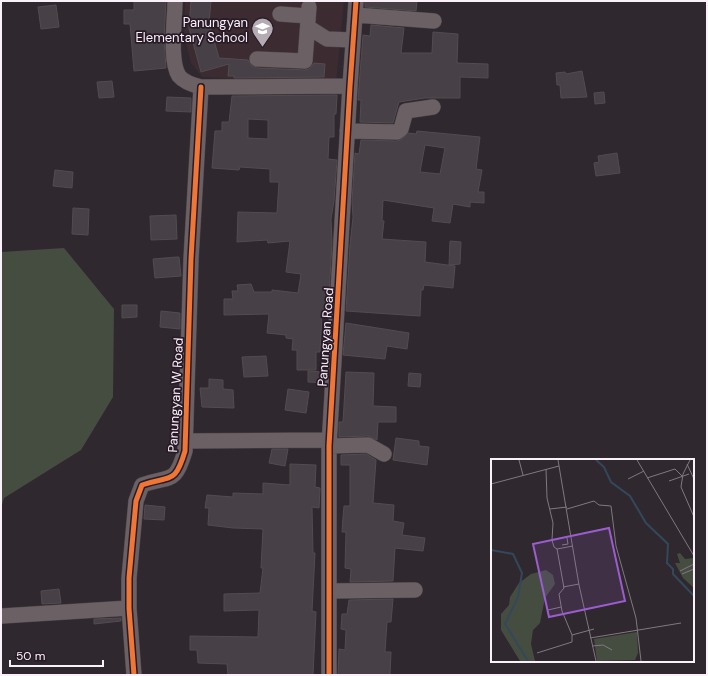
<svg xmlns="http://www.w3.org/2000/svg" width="708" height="676" font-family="'DM Sans',sans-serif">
  <rect width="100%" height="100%" fill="#2f282e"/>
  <!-- education -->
  <path fill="#3c2b31" d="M185,1H344L336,83L202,77L191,63L184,36Z"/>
  <!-- green -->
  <path fill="#454d41" d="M64,248L114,309L113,397L81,450L4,498L1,508V252Z"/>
  <!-- building -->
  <path fill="#474147" stroke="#524c51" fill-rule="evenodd" d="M134,1H166L164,40L166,68L134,71L130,24H124V10H134Z
    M191,1H211L209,23L219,58L248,60L252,66L257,68L305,70L309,69L314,63L325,64L324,77L234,78V76H228L229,64L201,72L189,28Z
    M365,1H417L416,11L365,7Z
    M56,5L59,27L41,29L38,7Z
    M371,25L404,28L401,53H432L433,32L458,34L457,63L488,64V78L460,77V98H425L399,102L393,123L360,122L361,100H358L363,35L370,36Z
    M582,71L587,97L561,98L560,85H557L556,73L565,72L566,74Z
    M112,81L114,97L99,98L97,82Z
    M604,92L605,103L595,104L594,93Z
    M337,95L336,114H334V137H329L328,159L337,160L334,201L331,219L332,243L329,295H327L325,315L322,314L320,352H316V370H297V350H292L293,339L286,338V335L267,333L269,314L224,315V299H233L232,291H238L237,285L251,284L254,292H272V290L298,293L301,274L286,272L290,241L268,243L267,240L237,242L238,212L277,213L279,182H270V169L240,167L239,170L212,168L215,131H222V122H229L232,96ZM248,119L268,120V139L248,138Z
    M167,97L191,98V112L166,111Z
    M417,131L480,137L476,169L482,170L478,192H484V203L470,202V207L453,204L450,223L432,221L434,208L383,200L382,221H384L382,239L426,242L425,262L455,266L453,288L424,285L423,290H421L420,316L346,311L350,245L353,217L352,202L355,153L359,154L361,140L397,141L402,139L408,133L416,134ZM425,145L445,148L440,174L420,172Z
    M617,153L620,173L596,176L594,163L599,162L598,156Z
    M55,170L73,172L72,188L53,186Z
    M73,208L89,209L88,235L72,234Z
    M176,215L177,239L151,240L150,216Z
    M450,241L461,242L460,264L449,265Z
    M177,257H179L181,276L155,278L153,259Z
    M122,305H137V317L122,318Z
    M161,311L180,313V329L160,327Z
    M346,323L409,333L407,349L387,346L385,359L343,355Z
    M266,356L268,376L244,377L242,357Z
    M308,371L324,372V383L308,382Z
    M346,372L374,373L373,406L396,407V422H378L377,440L368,436L339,437V422H343Z
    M409,373L421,374L420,387L408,386Z
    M209,379L223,380V389L233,390L234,408L202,407L200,388H209Z
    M288,389L309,392L306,413L285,410Z
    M396,438L419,441V446L429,447L427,465L393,460Z
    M272,449H288L285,466L269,463Z
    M366,454L376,460L373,503L394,505L393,521L404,523L402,535L425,538L423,551L395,548L393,581L350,582L351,569L345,568L346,532H342L343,517L344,506H350V465H341V455Z
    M290,464L316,465L315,487L320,488L319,508L312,507L313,553H315L312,611L316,612L313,675H228L227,664L198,663L197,650H190V636L258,637L259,610L224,611V594L260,593L263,568H261L263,529L233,528L208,525L209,508H205L207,495L233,497V493L263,494V483L290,485Z
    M145,505L165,507L164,520L144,519Z
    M59,589L61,603L42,604L41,591Z
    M393,599L391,622H387L385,652H391L390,675H338L339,649L345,650L346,630L341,629L342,614H347L349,600Z
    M121,618V621L94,624V619Z"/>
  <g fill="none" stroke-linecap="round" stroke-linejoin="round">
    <defs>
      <path id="minor" d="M175,1C175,19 169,61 179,76C184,82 193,85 201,87L350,86
        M280,14L308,16
        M356,15L434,21
        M308,27L327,39L353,40
        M257,59L305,61L309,7
        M347,131L397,132L401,129L406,111L433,107
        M186,441L329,440
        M329,446L368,445L384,454
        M329,591L415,590
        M2,616L129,608
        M134,675L129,608V578L136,501L142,485C171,475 175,485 185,451L191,259L201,87
        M329,675V446L350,86L356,1"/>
    </defs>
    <!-- minor casing -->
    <use href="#minor" stroke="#4b454a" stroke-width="16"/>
    <!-- minor -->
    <use href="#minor" stroke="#6b6063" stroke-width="15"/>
    <defs>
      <path id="cycleway" d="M134,675L129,608V578L136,501L142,485C171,475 175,485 185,451L191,259L201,87
        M329,675V446L350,86L356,1"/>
    </defs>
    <!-- cycleway casing -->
    <use href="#cycleway" stroke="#281b27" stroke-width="8"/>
    <!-- cycleway -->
    <use href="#cycleway" stroke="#f07635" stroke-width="5"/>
  </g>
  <!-- icons -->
  <defs>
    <symbol id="school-pin" viewBox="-11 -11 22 30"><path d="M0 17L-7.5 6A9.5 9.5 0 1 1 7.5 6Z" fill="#b4abb3" stroke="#281b27"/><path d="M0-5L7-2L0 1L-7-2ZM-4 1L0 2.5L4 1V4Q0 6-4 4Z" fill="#fff"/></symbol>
  </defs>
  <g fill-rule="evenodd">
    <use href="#school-pin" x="250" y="16" width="25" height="34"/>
  </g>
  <g text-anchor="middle" stroke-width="3.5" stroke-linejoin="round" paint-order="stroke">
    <!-- poi labels -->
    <g font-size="13" fill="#fbf1fa" stroke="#281b27" text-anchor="end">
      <text x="248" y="27">Panungyan<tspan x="248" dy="15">Elementary School</tspan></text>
    </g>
    <!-- street labels -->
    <g font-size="13" fill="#fbf1fa" stroke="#281b27">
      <text transform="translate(325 337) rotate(-86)" y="5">Panungyan Road</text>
      <text transform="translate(175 395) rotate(-87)" y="5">Panungyan W Road</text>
    </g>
  </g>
  <!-- overview -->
  <g transform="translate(491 459)">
    <rect width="203" height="203" fill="#2f282e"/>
    <path d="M189,94L194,100L203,99V129L192,119L184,104H189L186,95ZM55,111L62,116L64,125L54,139L49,164L42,171L40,185L44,202H29L10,171V155L18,146L19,138L28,124L40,115ZM146,173L147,194L144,201L106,202L103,180Z" fill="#454d41"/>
    <path fill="none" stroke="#33485b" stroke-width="2" d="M105,1L113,8L120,23L139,37L155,64L177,85L176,104L182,110V115L203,137M0,91L22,95L31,114L27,138L14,165L37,202"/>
    <path fill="none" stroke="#817880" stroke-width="1" d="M28,1L32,16M67,1L88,126L105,202M146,1L203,97M199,1L192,15L190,28L203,58M196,5L203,20M55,10L56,39L62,64L61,81L63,88L66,90L73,129L68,135L71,152L81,176L103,170M156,19L184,10L191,17M137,20L153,12M178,22L198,15M0,25L68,7M59,50L76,48M76,50L103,42L108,46L120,47L125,87L145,159L150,202M71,86L77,85L76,79M66,90L82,87M189,112L203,105M191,115L203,110M72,128L88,125M57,151L70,148M99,179L190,164M101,187L112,186L121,191M46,194L81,183V176"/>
    <path fill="#9b5dce" fill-opacity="0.15" stroke="#9b5dce" stroke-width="2" d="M118,69L134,142L58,158L42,85Z"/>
    <rect width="203" height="203" fill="none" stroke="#fbf1fa" stroke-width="2"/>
  </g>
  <!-- border -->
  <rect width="708" height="676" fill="none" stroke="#fbf1fa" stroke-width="4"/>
  <!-- scale -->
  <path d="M10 660v6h93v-6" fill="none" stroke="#fbf1fa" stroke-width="2"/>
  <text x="16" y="660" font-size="12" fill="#fbf1fa" stroke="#281b27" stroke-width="3" paint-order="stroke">50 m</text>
</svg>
